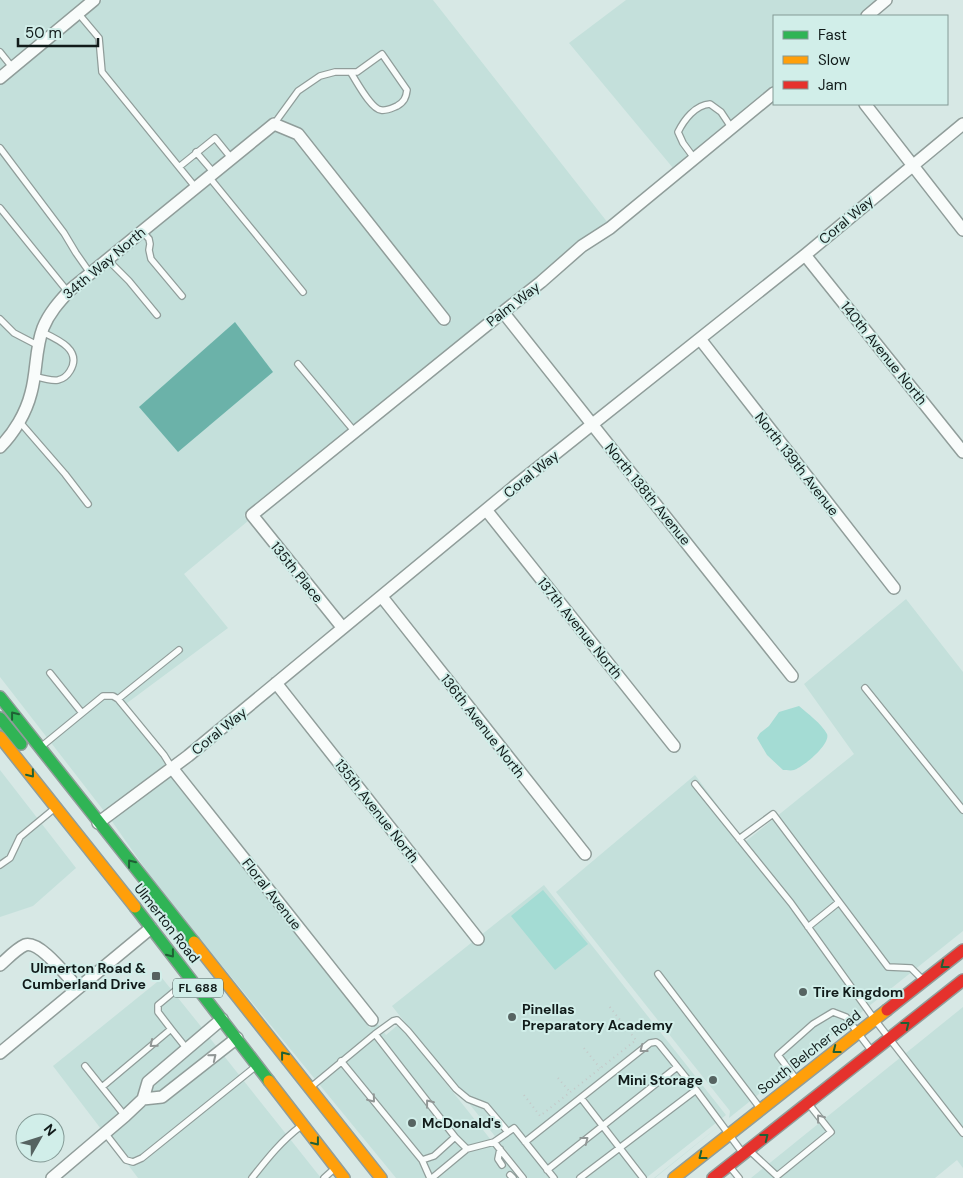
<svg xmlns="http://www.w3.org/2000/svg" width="963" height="1178" font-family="'DM Sans',sans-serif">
  <rect width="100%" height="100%" fill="#d7e8e5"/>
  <!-- built -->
  <path fill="#c4e0db" d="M0,0H85L0,70Z
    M102,0H433L608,223L578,242L538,278L494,311L244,515L248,521L184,574L228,628L123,706L170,763L104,811L0,677V454L16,439L27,419L37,396L43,352L49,330L60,309L74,294L275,131L294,139L443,327L452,320L303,131L278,120L276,116L272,117L270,121L65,286L50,304L38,326L31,352L26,393L16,416L6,433L0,439V85Z
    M626,0H877L859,16H774V86L673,168L569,43Z
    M906,599L963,672V931L729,1118L655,1178H654L729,1118L730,1111L556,892L695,775L745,842L854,754L804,684Z
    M0,770L76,868L33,906L0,917Z
    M170,776L370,1028L377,1023L386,1035L399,1024L521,1178H396L160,890L111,820Z
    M544,885L726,1115L646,1178H528L392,1006Z
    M162,978L203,1029L138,1097L101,1129L53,1066Z
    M963,1007V1168L957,1160L935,1178H751Z
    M209,1037L321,1178H138L108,1138L147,1103L153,1085Z"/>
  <!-- green -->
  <path fill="#a4dcd4" d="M799,706C807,713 822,724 827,734C831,744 803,767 794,770C791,771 786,770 783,770L767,755L757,738L760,733L769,726L779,712Z
    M543,890L588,944L555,970L511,916Z"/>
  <!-- water -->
  <path fill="#6bb2a9" d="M235,322L273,372L178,452L139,407Z"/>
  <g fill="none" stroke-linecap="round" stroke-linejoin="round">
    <defs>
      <path id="lane" d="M78,13L99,38L102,72L196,188
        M0,52L12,67
        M274,124L298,91L320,76L335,72H357L382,54L407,90C406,98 404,102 397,106C392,108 387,111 381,110C371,109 357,82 351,73
        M0,148L64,233L76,253L90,273
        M196,152L214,173
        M694,158L683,143L678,132C684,120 695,105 710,104L721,112L731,127
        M179,167L215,138L232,159
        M209,177L303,292
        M0,208L68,292
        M142,231L149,239L150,244L149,250L151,259L182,296
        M107,259L129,281L157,315
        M0,319L14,333L39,346
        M298,364L355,432
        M34,376C41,378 50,381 58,380C63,379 67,376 70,371C83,350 57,339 42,332
        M19,421L65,474L88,504
        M50,673L82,713
        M865,688L963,810
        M118,699L164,755L172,768
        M42,746L103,696H113L118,699L179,650
        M695,784L791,903L875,1020L963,1133
        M739,839L773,814L888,967L911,968L923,980
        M0,865L10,858L20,837L55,808
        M808,927L839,902
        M658,974L760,1108
        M171,1029L158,1012V1005L188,980
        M375,1034L393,1021L397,1020L408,1031L456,1089L468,1099L486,1106L508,1132
        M85,1066L125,1116
        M796,1079L778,1055L813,1024L833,1012L846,1017L871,1050
        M102,1087L171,1029L187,1049
        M311,1087L375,1034L455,1137L434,1156L422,1160L341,1061
        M581,1098L643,1178
        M105,1133L126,1160L133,1162L142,1158L255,1067
        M455,1137L467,1149
        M494,1142L523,1178
        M525,1142L650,1043L656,1042L659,1044L696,1090
        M500,1149L498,1159L502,1165
        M750,1151L777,1176L831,1132L808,1103
        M422,1160L430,1178
        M730,1167L739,1178
        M547,1170L677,1067
        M510,1175L513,1178
        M252,1178C267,1159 281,1141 301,1126
        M324,1178L334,1169
        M432,1178L467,1149L494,1142L514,1128L554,1178
        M580,1178L696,1090L742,1152"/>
      <path id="street" d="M867,16L886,0
        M0,78L94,0
        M865,104L963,230
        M805,255L963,452
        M503,312L792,676
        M700,339L894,588
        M0,447C14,433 26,413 31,393C37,372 35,349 43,328C49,313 59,302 70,290L274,124L298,134L444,319
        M487,511L674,746
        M382,597L585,854
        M342,627L252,515L503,312L541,282L582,246L610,228L774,93
        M276,683L478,939
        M172,768L372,1020
        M98,823L188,756L516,485L805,255L963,124
        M0,965C7,959 16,949 25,945C40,940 68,978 78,988
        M0,1053L151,928
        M143,1099L162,1097L237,1038
        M52,1178L125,1116L143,1099L148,1082L222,1019"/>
      <path id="fast" d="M0,697L194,942
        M0,718L21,744
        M135,907L269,1081"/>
      <path id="slow" d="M0,737L135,907
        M194,942L381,1178
        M269,1081L344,1178
        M674,1178L887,1010"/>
      <path id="jam" d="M887,1010L963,950
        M713,1178L963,980"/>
    </defs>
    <!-- lane casing -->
    <use href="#lane" stroke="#909d9a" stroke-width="8"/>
    <!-- street casing -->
    <use href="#street" stroke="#909d9a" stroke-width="14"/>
    <!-- fast casing -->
    <use href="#fast" stroke="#909d9a" stroke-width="14"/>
    <!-- slow casing -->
    <use href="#slow" stroke="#909d9a" stroke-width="14"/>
    <!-- jam casing -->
    <use href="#jam" stroke="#909d9a" stroke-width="14"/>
    <!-- path -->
    <path stroke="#c4c8c8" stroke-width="2" stroke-dasharray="1 4" stroke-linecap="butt" d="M584,1048L600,1068
      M558,1078L570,1092
      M524,1095L540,1116L636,1040L609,1006"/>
    <!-- lane -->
    <use href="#lane" stroke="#f9fcfb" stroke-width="5.5"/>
    <!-- street -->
    <use href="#street" stroke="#f9fcfb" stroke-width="11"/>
    <!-- fast -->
    <use href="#fast" stroke="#30b455" stroke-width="11"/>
    <!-- slow -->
    <use href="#slow" stroke="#ff9f0a" stroke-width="11"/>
    <!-- jam -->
    <use href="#jam" stroke="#e5322d" stroke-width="11"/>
  </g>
  <!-- one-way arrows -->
  <defs><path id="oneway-chevron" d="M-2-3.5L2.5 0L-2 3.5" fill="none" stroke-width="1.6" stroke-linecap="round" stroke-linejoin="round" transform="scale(1.25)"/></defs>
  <g stroke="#1f6035">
    <use href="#oneway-chevron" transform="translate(14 715) rotate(-128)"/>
    <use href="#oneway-chevron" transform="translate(31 774) rotate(51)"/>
    <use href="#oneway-chevron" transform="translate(131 863) rotate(-128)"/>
    <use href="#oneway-chevron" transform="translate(171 954) rotate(52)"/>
    <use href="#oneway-chevron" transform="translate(944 965) rotate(142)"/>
    <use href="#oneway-chevron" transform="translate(906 1025) rotate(-38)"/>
    <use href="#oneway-chevron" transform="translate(836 1050) rotate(142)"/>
    <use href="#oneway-chevron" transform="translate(284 1055) rotate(-128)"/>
    <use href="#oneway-chevron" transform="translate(765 1137) rotate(-38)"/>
    <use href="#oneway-chevron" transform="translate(316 1142) rotate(52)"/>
    <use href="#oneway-chevron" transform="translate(702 1156) rotate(142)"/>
  </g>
  <g stroke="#919796">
    <use href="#oneway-chevron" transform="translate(153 1044) rotate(140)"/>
    <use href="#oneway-chevron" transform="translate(643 1049) rotate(142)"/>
    <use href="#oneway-chevron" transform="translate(213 1057) rotate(-39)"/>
    <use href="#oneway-chevron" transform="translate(372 1099) rotate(51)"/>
    <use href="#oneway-chevron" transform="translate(429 1103) rotate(-128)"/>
    <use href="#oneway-chevron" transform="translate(820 1118) rotate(-128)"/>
    <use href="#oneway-chevron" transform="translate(585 1140) rotate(-38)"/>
  </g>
  <!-- markers -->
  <g fill="#566361" stroke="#d1eee9" stroke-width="2">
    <rect x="151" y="971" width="10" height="10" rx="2.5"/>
    <circle cx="803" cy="992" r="5"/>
    <circle cx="512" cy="1017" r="5"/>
    <circle cx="713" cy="1080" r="5"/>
    <circle cx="412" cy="1123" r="5"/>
  </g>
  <g text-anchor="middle" stroke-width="4" stroke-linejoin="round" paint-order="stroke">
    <!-- shield labels -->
    <rect fill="#d1eee9" stroke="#4b5a58" stroke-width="1" x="173" y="978.5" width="50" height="19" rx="4"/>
    <g font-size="12" font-weight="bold" fill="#111b1a">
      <text x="198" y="992">FL 688</text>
    </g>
    <!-- street labels -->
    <g font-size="14" fill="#111b1a" stroke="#d1eee9">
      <text transform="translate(846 220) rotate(-40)" y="5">Coral Way</text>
      <text transform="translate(104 263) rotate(-40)" y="5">34th Way North</text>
      <text transform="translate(513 304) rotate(-38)" y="5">Palm Way</text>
      <text transform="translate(884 353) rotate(51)" y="5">140th Avenue North</text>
      <text transform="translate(797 464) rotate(52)" y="5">North 139th Avenue</text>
      <text transform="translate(531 474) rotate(-39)" y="5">Coral Way</text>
      <text transform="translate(648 494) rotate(51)" y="5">North 138th Avenue</text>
      <text transform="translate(297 572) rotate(51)" y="5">135th Place</text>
      <text transform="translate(580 628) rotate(51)" y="5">137th Avenue North</text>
      <text transform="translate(483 726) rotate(52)" y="5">136th Avenue North</text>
      <text transform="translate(219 731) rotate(-39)" y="5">Coral Way</text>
      <text transform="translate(377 811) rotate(52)" y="5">135th Avenue North</text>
      <text transform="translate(272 894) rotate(52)" y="5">Floral Avenue</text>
      <text transform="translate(167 923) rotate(52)" y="5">Ulmerton Road</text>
      <text transform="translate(809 1052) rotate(-38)" y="5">South Belcher Road</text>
    </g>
    <!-- poi labels -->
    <g font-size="14" font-weight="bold" fill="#111b1a" stroke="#d1eee9" text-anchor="start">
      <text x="146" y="973" text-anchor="end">Ulmerton Road &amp;<tspan x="146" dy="16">Cumberland Drive</tspan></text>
      <text x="813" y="997">Tire Kingdom</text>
      <text x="522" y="1014">Pinellas<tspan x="522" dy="16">Preparatory Academy</tspan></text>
      <text x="703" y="1085" text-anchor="end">Mini Storage</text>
      <text x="422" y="1128">McDonald's</text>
    </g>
  </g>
  <!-- legend -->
  <rect x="773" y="15" width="175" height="90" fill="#d1eee9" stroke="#849a96"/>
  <rect x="783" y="31" width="25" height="8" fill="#30b455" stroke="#849a96"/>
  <text x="818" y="40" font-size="15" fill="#111b1a">Fast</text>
  <rect x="783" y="56" width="25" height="8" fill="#ff9f0a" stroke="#849a96"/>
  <text x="818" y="65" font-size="15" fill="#111b1a">Slow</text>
  <rect x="783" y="81" width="25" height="8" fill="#e5322d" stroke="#849a96"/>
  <text x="818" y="90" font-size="15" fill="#111b1a">Jam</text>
  <!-- north arrow -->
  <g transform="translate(40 1138) rotate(51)"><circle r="24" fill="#d1eee9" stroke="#849a96"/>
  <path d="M0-4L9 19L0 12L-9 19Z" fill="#566361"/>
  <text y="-8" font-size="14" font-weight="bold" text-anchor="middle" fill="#111b1a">N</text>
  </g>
  <!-- scale -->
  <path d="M18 38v8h80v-8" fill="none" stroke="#111b1a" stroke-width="2.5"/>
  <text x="25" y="38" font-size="15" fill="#111b1a" stroke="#d1eee9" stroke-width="4" paint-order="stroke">50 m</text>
</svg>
